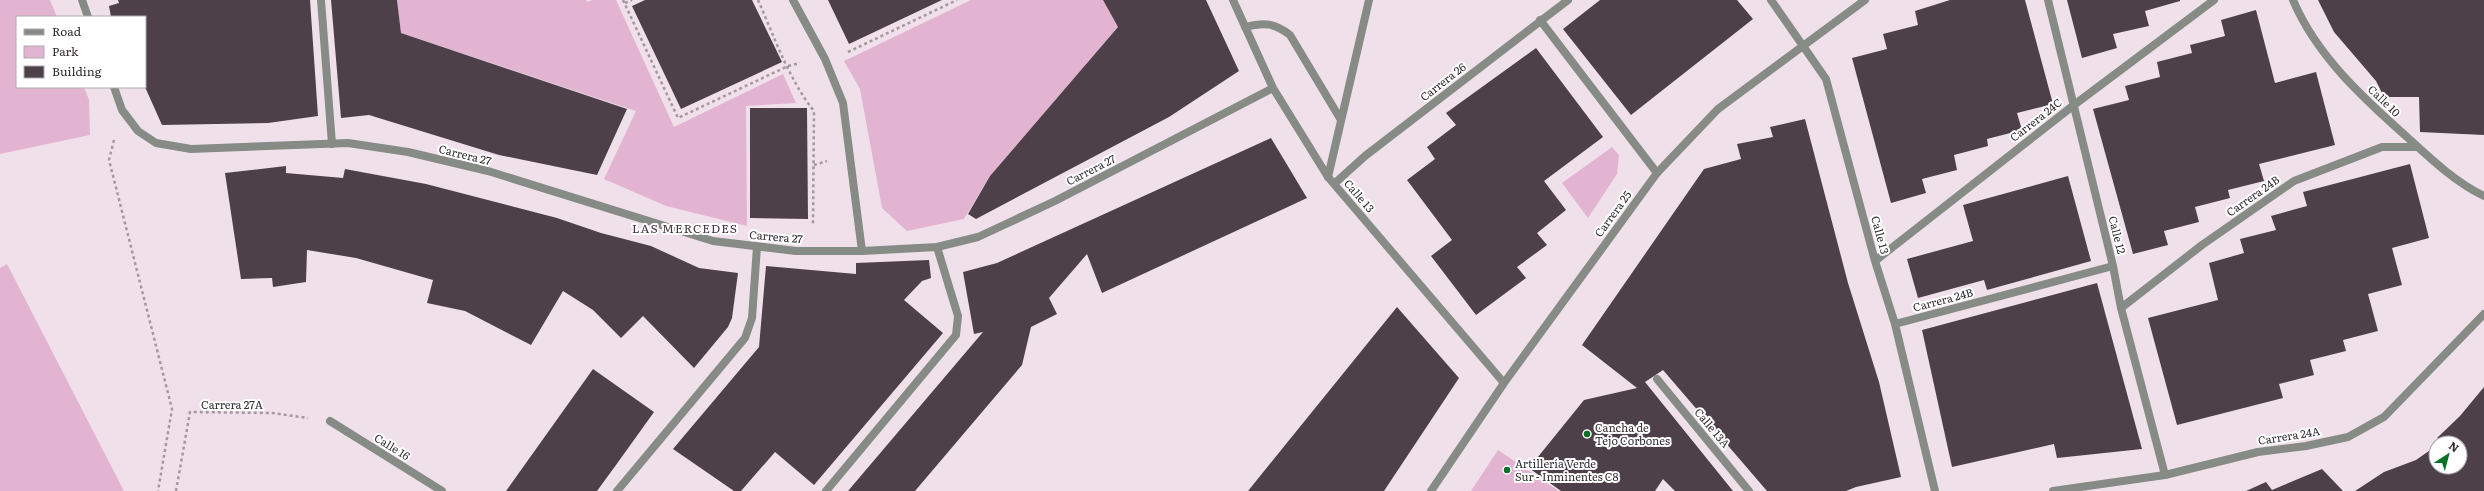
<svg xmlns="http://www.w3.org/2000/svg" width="2484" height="491" font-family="Literata,serif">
  <rect width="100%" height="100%" fill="#f0e0ea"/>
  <!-- green -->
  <path fill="#e3b4d2" d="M0,0H50L57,17H17V87H84L89,100L90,135L0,154Z
    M397,0H586L587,2L592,0H616L674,127L783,74L796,103L746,106L747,226L666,206L604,179L636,111L401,33Z
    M971,0H1103L1118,27L990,176L964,219L907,231L882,208L860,89L844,61Z
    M1612,147L1619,155L1617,174L1588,218L1562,183Z
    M7,264L124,491H0V268Z
    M1498,450L1559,491H1471Z"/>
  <!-- building -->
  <path fill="#4d4048" d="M118,0H310L318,116L268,123L162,125L145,87V17H111L109,6L119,3Z
    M331,0H397L401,33L627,109L597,175L499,155L369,115L341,118Z
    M645,0H752L782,62L681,109L632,6Z
    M828,0H942L849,44Z
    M1103,0H1206L1239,71L1169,117L976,219L968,214L990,176L1118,27Z
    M1600,0H1737L1753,19L1631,115L1563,29Z
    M1950,0H2025L2053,104L2017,113L2022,130L1987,139L1988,146L1954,155L1957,170L1922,179L1926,193L1891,203L1852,58L1887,49L1883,34L1918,25L1915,11Z
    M2067,0H2180V1L2145,11L2149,26L2113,34L2117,48L2082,58Z
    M2318,0H2484V135L2420,132L2419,97H2384L2376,81L2334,32Z
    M2256,10L2275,83L2316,72L2335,145L2259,164L2264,181L2228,190L2230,198L2195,207L2199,222L2164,231L2168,245L2133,254L2093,109L2129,100L2125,86L2160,77L2157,62L2192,53L2190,45L2225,36L2221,20Z
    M1536,48L1603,137L1544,181L1566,210L1537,233L1547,245L1517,267L1526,278L1476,315L1431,256L1452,240L1407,180L1435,159L1427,147L1456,125L1446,113Z
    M750,108H807L808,219L750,218Z
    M1805,119L1848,283L1879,382L1901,477L1856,487L1846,491H1767L1663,370L1645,382L1733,491H1675L1663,479L1655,491H1561L1529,468L1584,400L1637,388L1582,345L1704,169L1741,159L1737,144L1773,137L1770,127Z
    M1271,138L1307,198L1102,293L1087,254L1049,298L1057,314L1031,327L1022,365L915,491H848L983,332L974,334L963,272L997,263Z
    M2410,164L2429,238L2392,248L2402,285L2368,294L2378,331L2343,340L2346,351L2310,360L2314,375L2279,384L2283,398L2177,425L2148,318L2218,300L2209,263L2244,253L2240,239L2276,230L2271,216L2307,206L2303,192Z
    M286,166V173L343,178L345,169L426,184L557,218L601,233L651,246L699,268L738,273L732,318L728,327L694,368L643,316L621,338L593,310L563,291L531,345L465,311L427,303L433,280L356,258L307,250L306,282L273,287L272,278L241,279L225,173Z
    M2068,176L2091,261L1987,290L1984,280L1918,298L1907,259L1973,241L1963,205Z
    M929,260L931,278L922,281L904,300L943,333L814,485L775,452L741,491H734L673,449L759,347L766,266L856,274V263Z
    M2097,283L2142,449L2057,458L2054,444L1952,467L1922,330Z
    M1397,307L1459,378L1384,491H1248Z
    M593,369L654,412L616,465L597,491H506Z
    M2484,387V491H2355L2384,472L2416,460L2436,446V467H2460V443H2443L2437,438L2460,416Z
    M2322,469L2343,491H2246L2266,482L2272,490Z"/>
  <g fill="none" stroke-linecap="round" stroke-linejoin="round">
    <!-- path -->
    <path stroke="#a498a0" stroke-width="2.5" stroke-dasharray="3 3" stroke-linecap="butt" d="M623,0L678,118L788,66L800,63
      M758,0C774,36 789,80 814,111L813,224
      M625,3L632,0
      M848,52L957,0
      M114,140L109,160L172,409L158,491
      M814,165L827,161
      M176,491L190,412L272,413L308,418"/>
    <!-- service -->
    <path stroke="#868b86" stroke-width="8" d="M321,0L332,144
      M1540,20L1657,173
      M1245,27C1264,22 1275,23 1290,35L1341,120
      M1328,177L1369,0
      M617,491L745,338L752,318L757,247
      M826,491L956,335L958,316L937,247"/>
    <!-- minor -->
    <path stroke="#868b86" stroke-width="8" d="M82,0L88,17
      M793,0L825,59L843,103L862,251
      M1233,0L1273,88L1328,177L1504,383
      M1771,0L1826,79L1875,261L1895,324L1935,491
      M2048,0L2113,266L2121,308L2165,475
      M2293,0C2316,55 2363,98 2407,137C2431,159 2455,182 2484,196
      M114,87L122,110L138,131L156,143L191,149L348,143L408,152L488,171L713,241L796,251H862L937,247L978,237L1055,201L1273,88
      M1334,184L1365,156L1568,0
      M1875,261L2074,105L2214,0
      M2121,308L2202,245L2294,181L2382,147H2417
      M1895,324L2113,266
      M1657,379L1749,491
      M330,421L442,491
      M1431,491L1504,383L1657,173L1718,109L1865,0"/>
    <!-- tertiary -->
    <path stroke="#868b86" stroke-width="8" d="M2053,491L2165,475L2258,452L2306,446L2348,437L2384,417L2484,314"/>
  </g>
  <!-- markers -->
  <g fill="#037224" stroke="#fff" stroke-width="1.5">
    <circle cx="1587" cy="434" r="4"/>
    <circle cx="1507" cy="470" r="4"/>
  </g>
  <g text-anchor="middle" stroke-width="4" stroke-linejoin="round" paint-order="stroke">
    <!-- street labels -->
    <g font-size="11" fill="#322c30" stroke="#fff">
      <text transform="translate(1443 82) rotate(-38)" y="4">Carrera 26</text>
      <text transform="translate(2384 101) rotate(44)" y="4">Calle 10</text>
      <text transform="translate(2036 120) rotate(-38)" y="4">Carrera 24C</text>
      <text transform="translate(465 155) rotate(14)" y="4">Carrera 27</text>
      <text transform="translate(1091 170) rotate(-27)" y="4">Carrera 27</text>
      <text transform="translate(1359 196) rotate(49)" y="4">Calle 13</text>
      <text transform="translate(2253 196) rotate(-35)" y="4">Carrera 24B</text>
      <text transform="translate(1613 214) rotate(-54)" y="4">Carrera 25</text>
      <text transform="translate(1880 235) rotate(75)" y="4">Calle 13</text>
      <text transform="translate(2117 235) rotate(76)" y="4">Calle 12</text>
      <text transform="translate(776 237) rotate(5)" y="4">Carrera 27</text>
      <text transform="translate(1943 300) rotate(-15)" y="4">Carrera 24B</text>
      <text x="232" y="409">Carrera 27A</text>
      <text transform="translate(1712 428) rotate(50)" y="4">Calle 13A</text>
      <text transform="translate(2289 436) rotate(-9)" y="4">Carrera 24A</text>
      <text transform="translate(392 447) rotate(32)" y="4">Calle 16</text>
    </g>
    <!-- poi labels -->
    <g font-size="11" fill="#322c30" stroke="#fff" text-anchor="start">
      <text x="1595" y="432">Cancha de<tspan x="1595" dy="13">Tejo Corbones</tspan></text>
      <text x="1515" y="468">Artillería Verde<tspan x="1515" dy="13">Sur - Inminentes C8</tspan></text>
    </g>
    <!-- neighbourhood labels -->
    <g font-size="12" letter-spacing="1" fill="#42363e" stroke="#fff">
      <text x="685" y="233">LAS MERCEDES</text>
    </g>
  </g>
  <!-- legend -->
  <rect x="16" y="16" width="130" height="72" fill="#ffffff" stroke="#adabac"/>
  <rect x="24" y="29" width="20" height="6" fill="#868b86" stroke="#adabac"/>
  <text x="52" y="36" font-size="12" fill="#322c30">Road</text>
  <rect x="24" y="46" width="20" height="12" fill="#e3b4d2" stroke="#adabac"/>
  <text x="52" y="56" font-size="12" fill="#322c30">Park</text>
  <rect x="24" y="66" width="20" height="12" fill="#4d4048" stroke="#adabac"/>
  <text x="52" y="76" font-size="12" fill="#322c30">Building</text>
  <!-- north arrow -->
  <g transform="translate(2448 455) rotate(36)"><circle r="19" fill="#ffffff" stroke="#adabac"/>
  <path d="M0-3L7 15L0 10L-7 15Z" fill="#037224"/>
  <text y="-6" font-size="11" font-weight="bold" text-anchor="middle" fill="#322c30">N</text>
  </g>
</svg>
